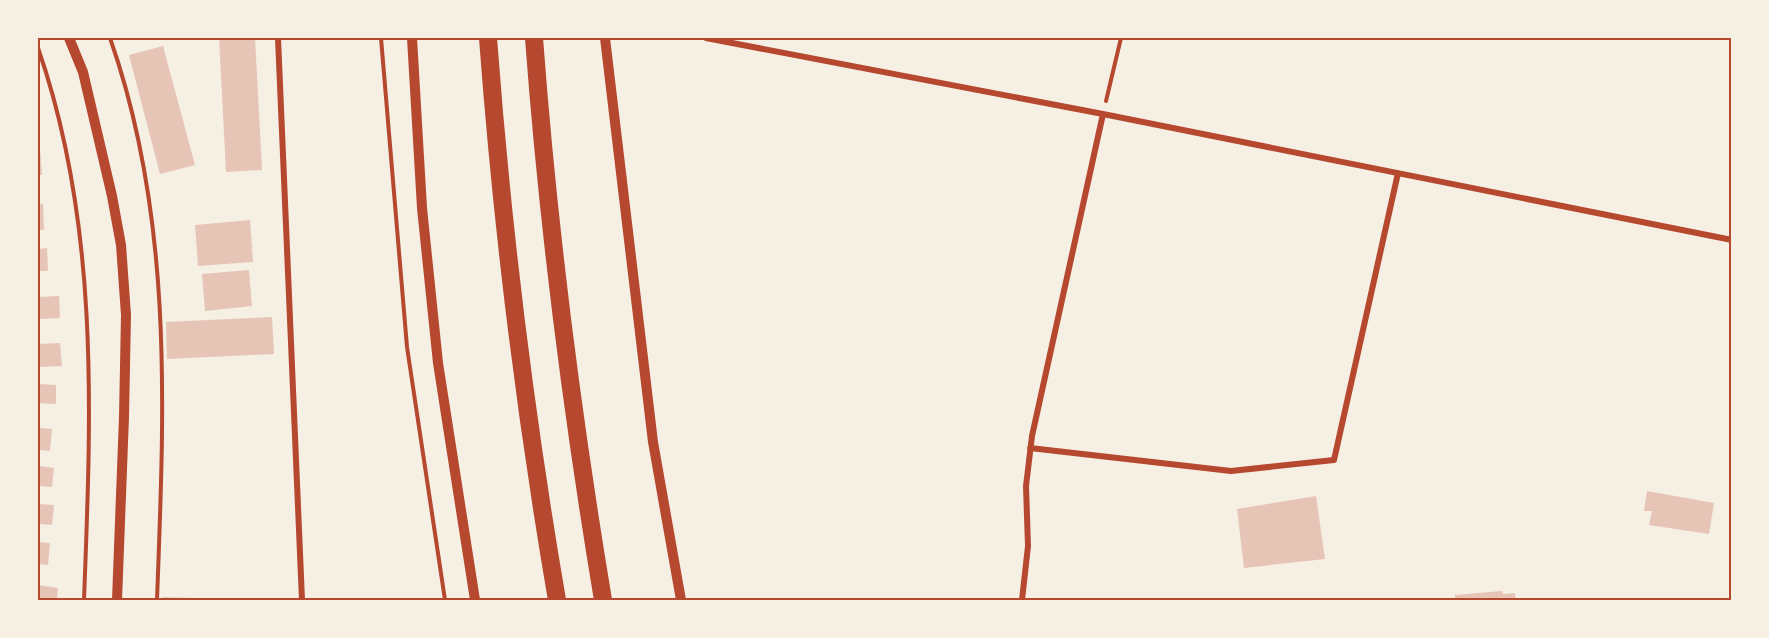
<svg xmlns="http://www.w3.org/2000/svg" width="1769" height="638" font-family="Manrope,sans-serif">
  <rect width="100%" height="100%" fill="#f6efe4"/>
  <!-- building -->
  <path fill="#e6c5b7" d="M219,38H255L262,170L226,172Z
    M163,46L195,165L160,174L129,55Z
    M38,149H40L42,175H38Z
    M38,204H43L44,230H38Z
    M250,220L253,262L198,266L195,225Z
    M47,248L48,271H38V249Z
    M249,270L252,306L205,311L202,274Z
    M59,296L60,318L38,319V297Z
    M272,317L274,354L167,359L166,322Z
    M60,343L62,366L38,367V344Z
    M38,384L56,385V404L38,403Z
    M38,428L52,429L50,451L38,450Z
    M38,466L54,468L52,487L38,486Z
    M1647,491L1714,503L1709,534L1649,525L1652,511H1644Z
    M1316,496L1325,559L1244,568L1237,509Z
    M38,504L54,505L52,525L38,524Z
    M38,542L50,543L48,565L38,564Z
    M38,585L58,588L57,600H38Z
    M1502,591L1503,594L1515,593L1516,600H1455V595Z
    M163,597L193,598V600H163Z"/>
  <g fill="none" stroke-linecap="round" stroke-linejoin="round">
    <!-- path -->
    <path stroke="#b5482f" stroke-width="4" d="M110,38C174,220 164,411 157,600
      M381,38L407,347L445,600
      M38,48C100,226 91,415 84,600
      M1106,101L1121,38"/>
    <!-- minor -->
    <path stroke="#b5482f" stroke-width="6" d="M278,38L302,600
      M706,38L1103,114L1732,240
      M1030,448L1231,471L1334,460L1398,173
      M1022,600L1028,546L1026,486L1032,436L1103,114"/>
    <!-- tertiary -->
    <path stroke="#b5482f" stroke-width="10" d="M69,38L83,72L112,196L121,245L126,315L124,417L117,600
      M412,38L422,208L438,363L475,600
      M605,38L653,442L681,600"/>
    <!-- motorway -->
    <path stroke="#b5482f" stroke-width="18" d="M488,38C502,226 525,414 557,600
      M534,38C548,226 572,414 603,600"/>
  </g>
  <!-- border -->
  <rect width="1769" height="638" fill="none" stroke="#f6efe4" stroke-width="78"/>
  <rect x="39" y="39" width="1691" height="560" fill="none" stroke="#b5482f" stroke-width="2"/>
</svg>
